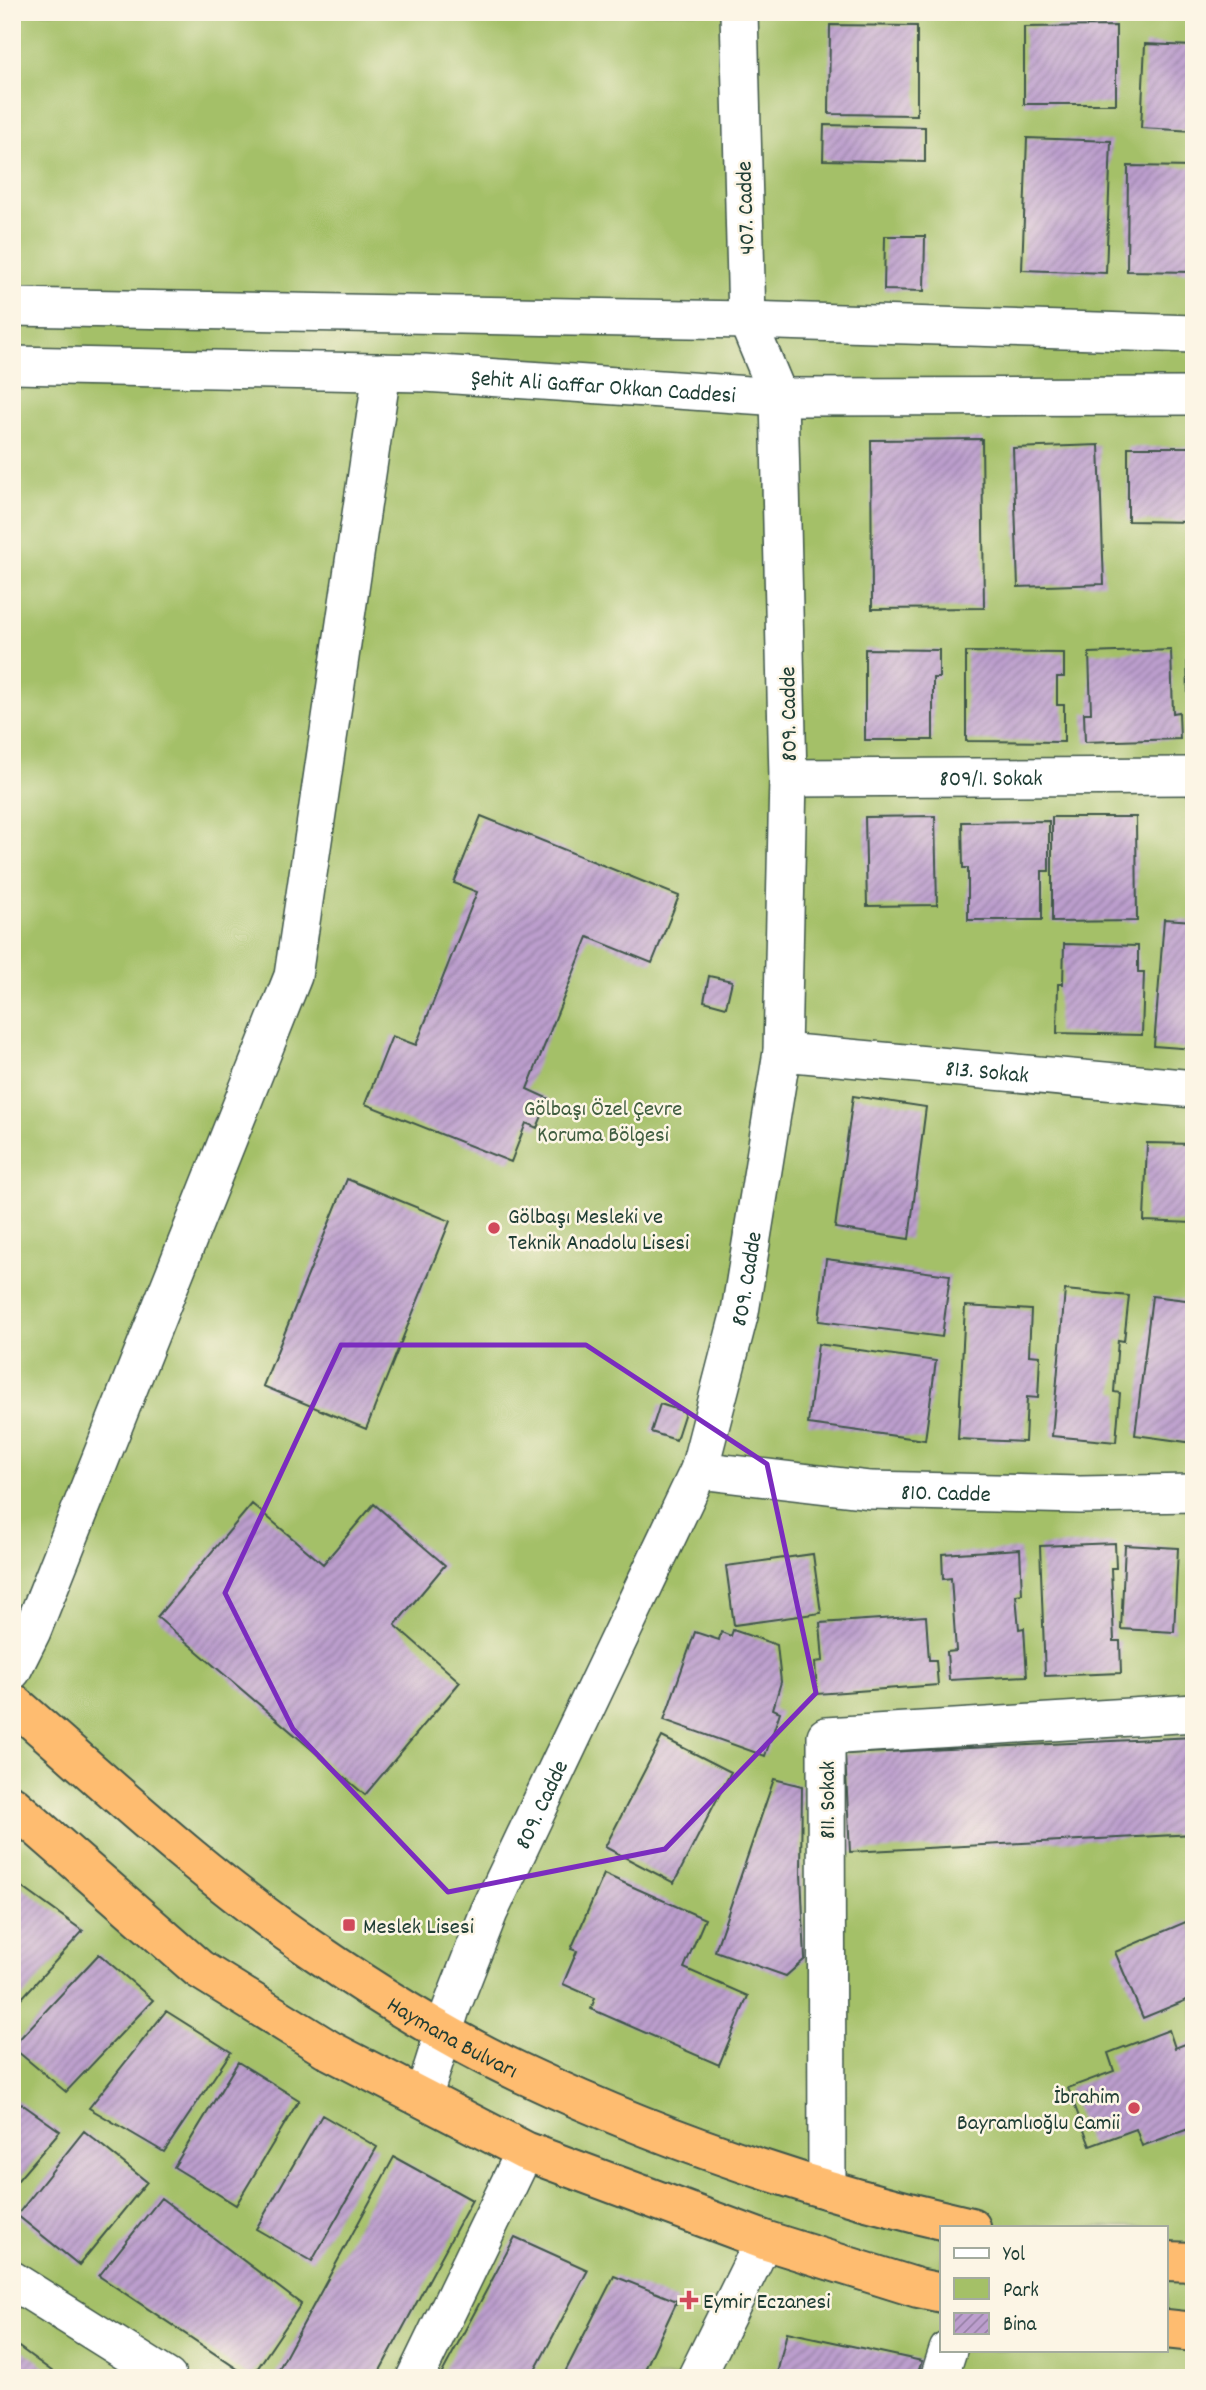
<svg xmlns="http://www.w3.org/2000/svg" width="1206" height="2390" font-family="Dekko,sans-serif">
  <defs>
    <pattern id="building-hatch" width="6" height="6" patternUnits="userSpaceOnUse" patternTransform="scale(1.75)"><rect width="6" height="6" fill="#bc9ecd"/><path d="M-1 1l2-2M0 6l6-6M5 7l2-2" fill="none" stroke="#9882a7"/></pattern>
  </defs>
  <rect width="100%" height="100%" fill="#fcf5e5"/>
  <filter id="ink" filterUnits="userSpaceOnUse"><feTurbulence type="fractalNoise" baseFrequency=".0143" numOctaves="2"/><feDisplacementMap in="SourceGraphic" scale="14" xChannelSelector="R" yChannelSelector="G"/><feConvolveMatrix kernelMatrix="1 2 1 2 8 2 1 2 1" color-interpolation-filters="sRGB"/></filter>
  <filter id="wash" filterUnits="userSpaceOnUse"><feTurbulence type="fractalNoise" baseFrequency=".00686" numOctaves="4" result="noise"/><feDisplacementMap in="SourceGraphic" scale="28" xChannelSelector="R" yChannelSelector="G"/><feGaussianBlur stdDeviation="1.57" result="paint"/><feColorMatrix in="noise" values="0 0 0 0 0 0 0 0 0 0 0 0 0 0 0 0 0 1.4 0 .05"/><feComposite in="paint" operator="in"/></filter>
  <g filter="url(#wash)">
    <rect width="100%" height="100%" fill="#f4e5ca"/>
    <!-- green -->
    <path fill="#a4c067" stroke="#627e4e" stroke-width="2" fill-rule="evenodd" d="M12,12H1194V2378H12ZM942,2227H1166V2350H942Z"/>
    <g id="blocks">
      <!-- building -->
      <path fill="url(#building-hatch)" d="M830,25L917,26V115L829,114Z
        M1116,26V104H1024V27Z
        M1145,44L1194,46V131L1141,128Z
        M824,125L925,127V162L823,160Z
        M1027,138L1111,141L1106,273L1022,270Z
        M1128,166L1194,167V272L1127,271Z
        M885,236H925L924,291L884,290Z
        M982,439L984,608L872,609L871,440Z
        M1099,445L1104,584L1018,587L1013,448Z
        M1128,447H1194V522L1128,521Z
        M865,649L939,650V678H933V740H865Z
        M1171,650L1173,713L1179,712L1180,739L1085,742L1084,713H1091L1089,653Z
        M966,652L1064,653V677H1057V705H1064V742L966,741Z
        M1194,653V738H1189L1187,654Z
        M481,816L679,896L652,963L588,937L527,1089L549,1099L537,1128L526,1123L511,1162L365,1104L392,1036L416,1045L477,892L454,883Z
        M935,816L937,905L867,906L865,817Z
        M1052,817H1136L1137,921L1052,922Z
        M1049,821V871H1042V920H968V868H963L962,822Z
        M1164,919L1194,921V1049L1154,1046Z
        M1064,944L1138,946V972H1144L1142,1035L1057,1033L1058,984H1063Z
        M709,976L732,981L726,1007L704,1001Z
        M853,1096L926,1107L909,1239L835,1228Z
        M1147,1143L1194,1144V1223L1144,1221Z
        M347,1179L450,1221L366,1429L263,1386Z
        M826,1259L950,1275L942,1337L819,1321Z
        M1065,1290L1129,1296L1124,1341L1118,1340L1114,1392L1120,1393L1116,1442L1052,1436Z
        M1152,1296L1194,1301V1443L1135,1435Z
        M965,1306L1031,1310L1029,1355L1040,1356L1038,1398L1027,1397L1025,1442L958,1439Z
        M818,1344L936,1361L925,1440L808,1424Z
        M660,1404L685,1412L676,1440L651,1432Z
        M252,1504L323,1564L374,1504L445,1565L395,1625L460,1682L365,1795L157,1617Z
        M1115,1543L1116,1568H1111L1114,1641H1120L1121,1673L1045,1676L1040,1546Z
        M1125,1545L1178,1548L1174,1632L1121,1629Z
        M1020,1549L1022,1594L1016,1595L1019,1629L1024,1628L1027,1676L949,1680L947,1652L956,1651L951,1578L943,1579L942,1554Z
        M813,1554L821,1613L734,1625L726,1566Z
        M926,1616L929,1660H936L938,1685L817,1694L815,1662L823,1661L820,1623Z
        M733,1630L777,1645L781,1682L773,1709L780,1712L765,1756L664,1720L695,1632L719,1640L721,1632L731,1636Z
        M662,1737L731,1772L674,1883L605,1847Z
        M1194,1737V1834L850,1852L845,1754Z
        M774,1779L802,1786L801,1874L805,1959L786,1976L715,1951Z
        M604,1874L705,1919L684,1968L748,1996L719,2065L591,2009L595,1998L563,1984L577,1951L571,1949Z
        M15,1882L83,1931L12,2009V1885Z
        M1188,1921L1194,1934V1997L1143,2018L1115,1952Z
        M99,1954L153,2000L66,2092L12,2047Z
        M166,2011L231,2052L164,2152L89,2108Z
        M1169,2030L1175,2048L1193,2041L1194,2044V2127L1142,2146L1136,2129L1090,2146L1068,2088L1114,2071L1108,2053Z
        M238,2062L299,2100L236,2205L174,2167Z
        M12,2097L60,2131L12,2187Z
        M322,2115L377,2147L312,2261L256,2229Z
        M84,2131L147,2182L79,2265L17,2215Z
        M394,2157L472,2200L376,2378H274Z
        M161,2198L301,2304L251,2378L99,2276Z
        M515,2237L588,2270L531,2378H447L441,2375Z
        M614,2276L677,2301L641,2378H562Z
        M787,2332L922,2361L916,2378H776Z
        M12,2342L53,2372L49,2378H12Z"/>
    </g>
  </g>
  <g filter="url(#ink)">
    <use href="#blocks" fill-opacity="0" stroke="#3f564a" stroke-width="2"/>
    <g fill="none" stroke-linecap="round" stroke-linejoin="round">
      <defs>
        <g id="minor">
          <path d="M12,307L747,320L1194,334"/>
          <path id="s1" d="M12,365L425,373L779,397L1194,396"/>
          <path id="s2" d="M788,778L1194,776"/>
          <path id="s3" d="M782,1052L1194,1089"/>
          <path id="s4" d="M699,1470L870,1490L1080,1495L1194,1493"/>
          <path d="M12,1671L32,1631L293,976L382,372"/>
          <path id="s5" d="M423,2098L451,2009L489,1912L699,1470L740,1312L782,1052L788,778L779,397L747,320L739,12"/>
          <path d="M827,2190L826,1736L1194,1713"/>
          <path d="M12,2280L168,2378"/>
          <path d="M415,2378L525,2151"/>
          <path d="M696,2378L764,2240"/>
          <path d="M939,2378L948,2350"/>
        </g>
        <g id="highway">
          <path id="s6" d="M12,1702C110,1787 205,1877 313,1950C378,1995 447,2038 519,2072C663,2140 815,2192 971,2227"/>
          <path d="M12,1805L199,1969L331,2051L525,2151L764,2240L918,2288L942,2293"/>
          <path d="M1166,2261L1194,2262"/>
          <path d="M1166,2329L1194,2332"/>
        </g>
      </defs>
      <!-- minor casing -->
      <use href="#minor" stroke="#3f564a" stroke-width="40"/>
      <!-- highway casing -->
      <use href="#highway" stroke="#3f564a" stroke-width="42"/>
      <!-- minor -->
      <use href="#minor" stroke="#fff" stroke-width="37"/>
      <!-- highway -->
      <use href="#highway" stroke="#febc70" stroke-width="38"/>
    </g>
  </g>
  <!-- marked area -->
  <path fill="none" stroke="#7b2cbf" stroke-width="5" stroke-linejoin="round" d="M341,1345H586L767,1464L816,1693L665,1849L448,1892L293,1729L225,1593Z"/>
  <!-- markers -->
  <g fill="#d1495b" stroke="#fcf5e5" stroke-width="2.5">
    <circle cx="494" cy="1228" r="7"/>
    <rect x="342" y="1918" width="14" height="14" rx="3.5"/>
    <circle cx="1134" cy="2108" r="7"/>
    <path d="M685.5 2289.5h7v7h7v7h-7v7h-7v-7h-7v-7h7z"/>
  </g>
  <g text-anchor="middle" stroke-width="5" stroke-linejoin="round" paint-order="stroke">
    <!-- street labels -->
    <g font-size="23" fill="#1f3d34" stroke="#fcf5e5">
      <text transform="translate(744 208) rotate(-92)" y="8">407. Cadde</text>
      <text dy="8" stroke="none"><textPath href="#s1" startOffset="592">Şehit Ali Gaffar Okkan Caddesi</textPath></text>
      <text transform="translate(787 714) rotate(-91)" y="8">809. Cadde</text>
      <text dy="8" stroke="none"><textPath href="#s2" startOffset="203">809/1. Sokak</textPath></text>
      <text dy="8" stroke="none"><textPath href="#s3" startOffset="206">813. Sokak</textPath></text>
      <text dy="8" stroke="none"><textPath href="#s5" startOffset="884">809. Cadde</textPath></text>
      <text dy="8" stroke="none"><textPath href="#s4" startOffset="248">810. Cadde</textPath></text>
      <text transform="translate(826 1800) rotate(-90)" y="8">811. Sokak</text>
      <text dy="8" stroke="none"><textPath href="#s5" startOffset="317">809. Cadde</textPath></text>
      <text dy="8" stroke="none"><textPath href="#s6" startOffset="555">Haymana Bulvarı</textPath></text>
    </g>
    <!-- park labels -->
    <g font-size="23" fill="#405e41" stroke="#fcf5e5">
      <text x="603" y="1115">Gölbaşı Özel Çevre<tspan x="603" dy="26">Koruma Bölgesi</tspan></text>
    </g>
    <!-- poi labels -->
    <g font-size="23" fill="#1f3d34" stroke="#fcf5e5" text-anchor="start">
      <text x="508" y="1223">Gölbaşı Mesleki ve<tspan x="508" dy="26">Teknik Anadolu Lisesi</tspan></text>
      <text x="363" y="1933">Meslek Lisesi</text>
      <text x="1120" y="2103" text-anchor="end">İbrahim<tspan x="1120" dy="26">Bayramlıoğlu Camii</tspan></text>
      <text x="703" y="2308">Eymir Eczanesi</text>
    </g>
  </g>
  <!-- margin -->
  <rect width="1206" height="2390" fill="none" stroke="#fcf5e5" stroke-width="42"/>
  <!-- legend -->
  <rect x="940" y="2226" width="228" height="126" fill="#fcf5e5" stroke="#a4ab9e" stroke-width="2"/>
  <rect x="954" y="2248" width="35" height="10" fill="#ffffff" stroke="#a4ab9e" stroke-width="2"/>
  <text x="1003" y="2260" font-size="21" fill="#1f3d34">Yol</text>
  <rect x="954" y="2278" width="35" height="21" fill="#a4c067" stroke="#a4ab9e" stroke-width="2"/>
  <text x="1003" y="2296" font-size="21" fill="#1f3d34">Park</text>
  <rect x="954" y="2313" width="35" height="21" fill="url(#building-hatch)" stroke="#a4ab9e" stroke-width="2"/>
  <text x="1003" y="2330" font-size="21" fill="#1f3d34">Bina</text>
</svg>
